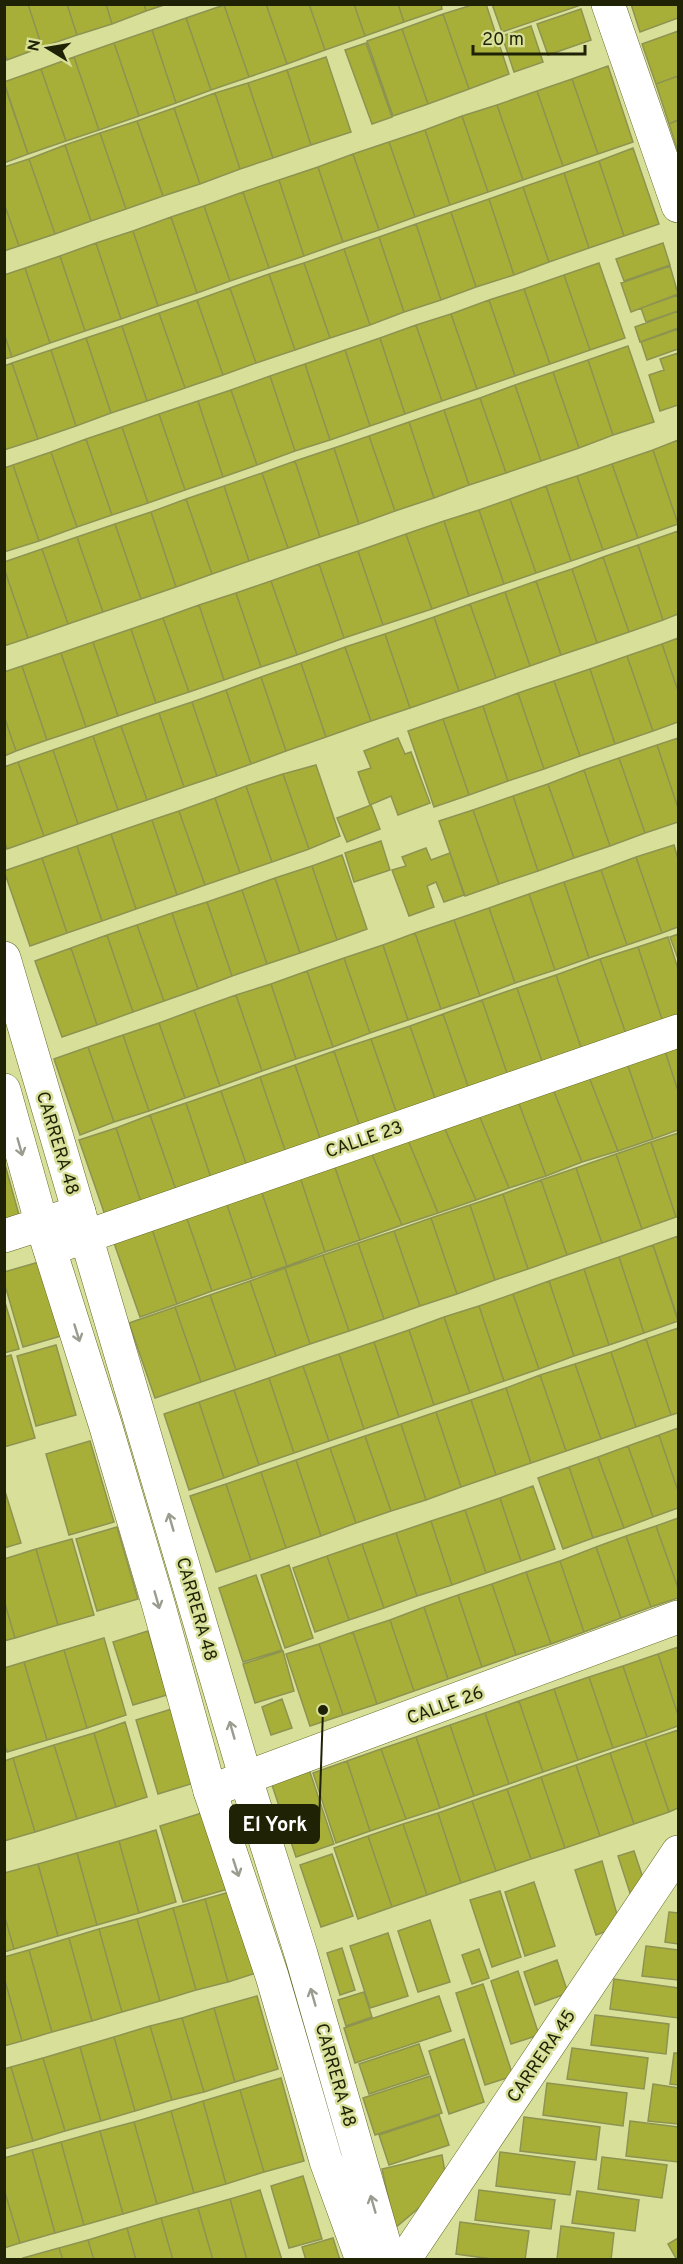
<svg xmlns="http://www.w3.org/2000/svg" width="683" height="2264" font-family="Overpass,sans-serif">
  <rect width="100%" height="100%" fill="#d8df99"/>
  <!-- building -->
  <path fill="#a7af38" stroke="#8d9350" stroke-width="1.5" d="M4,4H28L42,47L7,60L4,52Z
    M28,4H67L77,35L42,47Z
    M67,4H106L112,24L77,35Z
    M106,4H144L146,11L112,24Z
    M144,4H167L146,11Z
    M266,4L287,64L249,77L224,5Z
    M266,4H309L325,50L287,64Z
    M309,4H354L365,36L325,50Z
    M354,4H398L404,22L365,36Z
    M398,4H441L442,9L404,22Z
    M475,4H486L509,74L469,89L443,14Z
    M492,4H580L581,5L502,32Z
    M631,4H678V18L640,32Z
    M224,5L249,77L211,90L186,18Z
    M581,9L591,40L548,55L537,24Z
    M443,14L469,89L428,104L402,29Z
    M186,18L211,90L176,103L152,30Z
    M531,26L543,62L514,72L502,36Z
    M402,29L428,104L393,116L367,41Z
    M152,30L176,103L139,116L114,43Z
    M678,31V76L656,84L642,44Z
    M114,43L139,116L99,130L74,57Z
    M366,43L392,117L372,124L345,50Z
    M74,57L99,130L66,141L41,69Z
    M326,57L351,132L311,145L287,70Z
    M608,66L633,142L598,154L572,79Z
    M41,69L66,141L28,154L4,82Z
    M287,70L311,145L273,158L248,83Z
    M678,76V120L669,124L656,84Z
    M572,79L598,154L563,166L537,91Z
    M248,83L273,158L240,169L215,93Z
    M4,84L28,154L4,163Z
    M537,91L563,166L523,180L497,105Z
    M215,93L240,169L200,184L174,108Z
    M497,105L523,180L488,192L462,116Z
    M174,108L200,184L163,196L137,121Z
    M462,116L488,192L450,205L425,130Z
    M678,120V152L669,124Z
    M137,121L163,196L126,209L100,133Z
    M425,130L450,205L415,217L389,142Z
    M100,133L126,209L91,221L65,145Z
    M389,142L415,217L379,230L353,154Z
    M65,145L91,221L55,234L29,159Z
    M633,148L659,224L624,236L599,161Z
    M353,154L379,230L343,242L318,167Z
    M29,159L55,234L19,246L4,203V167Z
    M599,161L624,236L589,248L564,173Z
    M318,167L343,242L304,256L279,180Z
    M564,173L589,248L549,262L523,187Z
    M279,180L304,256L269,268L243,192Z
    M523,187L549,262L514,275L489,199Z
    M243,192L269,268L230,281L204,206Z
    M489,199L514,275L476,287L451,212Z
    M4,203L19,246L4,251Z
    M204,206L230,281L197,293L171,217Z
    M451,212L476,287L441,300L416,224Z
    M171,217L197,293L158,306L133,231Z
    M416,224L441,300L404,312L379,237Z
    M133,231L158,306L121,319L96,243Z
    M379,237L404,312L370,325L344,249Z
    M96,243L121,319L85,331L60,256Z
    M663,243L670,265L624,281L616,259Z
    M344,249L370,325L330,338L304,263Z
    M60,256L85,331L50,343L25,268Z
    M304,263L330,338L295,350L269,274Z
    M599,263L625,338L590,350L564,275Z
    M670,266L678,294L631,312L621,283Z
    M25,268L50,343L12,357L4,333V275Z
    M269,274L295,350L256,363L230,288Z
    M564,275L590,350L550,364L524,289Z
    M230,288L256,363L223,375L197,300Z
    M524,289L550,364L515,376L489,300Z
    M678,295V311L646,322L641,308Z
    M197,300L223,375L185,388L159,313Z
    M489,300L515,376L477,389L451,314Z
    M678,311V328L640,342L635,327Z
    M159,313L185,388L147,401L122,326Z
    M451,314L477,389L442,401L416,325Z
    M416,325L442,401L405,414L380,338Z
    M122,326L147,401L111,413L86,338Z
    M678,329V349L647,360L641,342Z
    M4,333L12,357L4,359Z
    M86,338L111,413L76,426L51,350Z
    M380,338L405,414L370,426L345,350Z
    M628,346L654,422L613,435L588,360Z
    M51,350L76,426L38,439L12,363Z
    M345,350L370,426L330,440L305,364Z
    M678,353V405L660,411L649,375L664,370L660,359Z
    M588,360L613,435L579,448L553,372Z
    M12,363L38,439L4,450V366Z
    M305,364L330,440L295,451L270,376Z
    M553,372L579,448L541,461L515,385Z
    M270,376L295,451L257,465L231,390Z
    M515,385L541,461L506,473L480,398Z
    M231,390L257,465L223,477L198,401Z
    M480,398L506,473L469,485L444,410Z
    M198,401L223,477L185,490L159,414Z
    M444,410L469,485L434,498L409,422Z
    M159,414L185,490L148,503L122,427Z
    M409,422L434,498L395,511L369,436Z
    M122,427L148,503L112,515L86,439Z
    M369,436L395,511L359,524L334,448Z
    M86,439L112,515L77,527L51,452Z
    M678,440V524L653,450Z
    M334,448L359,524L320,537L295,461Z
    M653,450L678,524L638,538L612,464Z
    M51,452L77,527L39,541L13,465Z
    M295,461L320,537L288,548L262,473Z
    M612,464L638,538L603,550L577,476Z
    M13,465L39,541L4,552V468Z
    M262,473L288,548L249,561L224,486Z
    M577,476L603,550L571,561L546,486Z
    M224,486L249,561L212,574L186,499Z
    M546,486L571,561L536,573L510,499Z
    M186,499L212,574L176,587L151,512Z
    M510,499L536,573L504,584L479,510Z
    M479,510L504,584L469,596L444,521Z
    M151,512L176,587L141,599L115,524Z
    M444,521L469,596L432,609L406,534Z
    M115,524L141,599L103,612L77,537Z
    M678,531V614L663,620L638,545Z
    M406,534L432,609L383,625L358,551Z
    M77,537L103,612L68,624L42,549Z
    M638,545L663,620L629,632L603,557Z
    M42,549L68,624L28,638L4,568V562Z
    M358,551L383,625L344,638L319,564Z
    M603,557L629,632L597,643L572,569Z
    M319,564L344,638L297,655L271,581Z
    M4,568L28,638L4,646Z
    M572,569L597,643L561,655L536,581Z
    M271,581L297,655L261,667L236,593Z
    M536,581L561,655L530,666L505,592Z
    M505,592L530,666L496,678L470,604Z
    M236,593L261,667L224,680L199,605Z
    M470,604L496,678L459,691L434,617Z
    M199,605L224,680L189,692L163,618Z
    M434,617L459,691L410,708L385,634Z
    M163,618L189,692L156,703L131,629Z
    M131,629L156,703L118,716L93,642Z
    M385,634L410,708L371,721L345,647Z
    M678,638V691L662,644Z
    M93,642L118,716L86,727L61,653Z
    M662,644L678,691V722L653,731L627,656Z
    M345,647L371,721L326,737L301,663Z
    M61,653L86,727L47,740L22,666Z
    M627,656L653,731L615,744L590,669Z
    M301,663L326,737L286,751L261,677Z
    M22,666L47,740L16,751L4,716V672Z
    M590,669L615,744L580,756L554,681Z
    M261,677L286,751L251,764L226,690Z
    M554,681L580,756L544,769L518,693Z
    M226,690L251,764L217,776L192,702Z
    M518,693L544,769L508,781L483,706Z
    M192,702L217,776L184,787L159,713Z
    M483,706L508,781L469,795L443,719Z
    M159,713L184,787L147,800L121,726Z
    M4,716L16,751L4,756Z
    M443,719L469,795L434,807L408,731Z
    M121,726L147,800L118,810L93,736Z
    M93,736L118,810L78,824L53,750Z
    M398,738L405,754L411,752L430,803L398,815L391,796L370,805L358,772L371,768L364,751Z
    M678,738V808L657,745Z
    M657,745L678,808V822L645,833L619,758Z
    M53,750L78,824L44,836L18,762Z
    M619,758L645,833L610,846L584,770Z
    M18,762L44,836L7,849L4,840V767Z
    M316,765L340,836L309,849L283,774Z
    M584,770L610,846L574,858L548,784Z
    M283,774L309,849L272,862L246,786Z
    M548,784L574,858L538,871L513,796Z
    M246,786L272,862L240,873L215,798Z
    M513,796L538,871L499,884L473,810Z
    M215,798L240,873L205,885L179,811Z
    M371,805L380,829L347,842L337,818Z
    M473,810L499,884L465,896L439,821Z
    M179,811L205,885L177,895L152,820Z
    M152,820L177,895L136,909L111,834Z
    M111,834L136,909L102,921L77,846Z
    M381,841L390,870L354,882L345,853Z
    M674,845L678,859V927L662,933L636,857Z
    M77,846L102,921L67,933L42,858Z
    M426,848L431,860L450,853L464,895L444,902L436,882L427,886L434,907L409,916L392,870L406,866L402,857Z
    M342,855L367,929L337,940L312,866Z
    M636,857L662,933L627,945L601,870Z
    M42,858L67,933L30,946L4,871Z
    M312,866L337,940L300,953L275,878Z
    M601,870L627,945L589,958L564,882Z
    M275,878L300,953L267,964L242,890Z
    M564,882L589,958L555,970L529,894Z
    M242,890L267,964L232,976L207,902Z
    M529,894L555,970L515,983L489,908Z
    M207,902L232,976L198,989L172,913Z
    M489,908L515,983L480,996L454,920Z
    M172,913L198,989L164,1001L137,925Z
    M454,920L480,996L441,1009L415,933Z
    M137,925L164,1001L133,1012L107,935Z
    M415,933L441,1009L408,1020L383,945Z
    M678,934V959L670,937Z
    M107,935L133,1012L97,1025L71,948Z
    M668,937L678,969V1017L663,1022L638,947Z
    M383,945L408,1020L370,1033L344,958Z
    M638,947L663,1022L626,1034L600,959Z
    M71,948L97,1025L62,1037L35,961Z
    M344,958L370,1033L333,1047L307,971Z
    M600,959L626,1034L582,1050L556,975Z
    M307,971L333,1047L296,1059L271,984Z
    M556,975L582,1050L543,1064L517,988Z
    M271,984L296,1059L262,1071L236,995Z
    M517,988L543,1064L508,1076L482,1000Z
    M236,995L262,1071L220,1086L194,1010Z
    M482,1000L508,1076L469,1089L443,1014Z
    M194,1010L220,1086L185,1098L159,1023Z
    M443,1014L469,1089L436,1101L410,1026Z
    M159,1023L185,1098L149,1111L123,1035Z
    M410,1026L436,1101L397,1114L371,1039Z
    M123,1035L149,1111L114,1122L88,1047Z
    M371,1039L397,1114L360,1127L334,1051Z
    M678,1046V1091L665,1051Z
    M88,1047L114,1122L80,1135L54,1059Z
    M334,1051L360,1127L321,1141L295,1065Z
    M665,1051L678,1091V1130L653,1139L627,1063Z
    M627,1063L653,1139L618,1151L589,1077Z
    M295,1065L321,1141L286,1153L260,1077Z
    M260,1077L286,1153L247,1166L221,1091Z
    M589,1077L618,1151L582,1162L553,1089Z
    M553,1089L582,1162L546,1176L518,1101Z
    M221,1091L247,1166L211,1178L186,1103Z
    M518,1101L546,1176L509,1188L479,1115Z
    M186,1103L211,1178L176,1190L150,1115Z
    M150,1115L176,1190L141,1202L116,1128Z
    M479,1115L509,1188L476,1200L444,1127Z
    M444,1127L476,1200L438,1213L408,1140Z
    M116,1128L141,1202L105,1215L79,1140Z
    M678,1133V1217H676L651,1142Z
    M408,1140L438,1213L402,1225L371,1152Z
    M651,1142L676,1217L642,1229L616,1154Z
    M371,1152L402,1225L360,1240L334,1165Z
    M616,1154L642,1229L602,1243L576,1168Z
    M4,1161L19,1215L4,1219Z
    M334,1165L360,1240L325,1252L300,1177Z
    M576,1168L602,1243L567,1255L541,1180Z
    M300,1177L325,1252L287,1266L261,1190Z
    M541,1180L567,1255L528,1269L503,1194Z
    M261,1190L287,1266L252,1278L226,1202Z
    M503,1194L528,1269L495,1280L470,1205Z
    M226,1202L252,1278L212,1291L186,1216Z
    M470,1205L495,1280L457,1294L431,1218Z
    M186,1216L212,1291L177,1304L152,1229Z
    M431,1218L457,1294L420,1306L394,1231Z
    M152,1229L177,1304L140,1317L114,1243Z
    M394,1231L420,1306L384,1319L358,1243Z
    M678,1236V1319L653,1245Z
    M358,1243L384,1319L349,1331L323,1255Z
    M653,1245L678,1321L644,1333L619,1257Z
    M323,1255L349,1331L310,1344L285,1268Z
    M619,1257L644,1333L609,1345L584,1269Z
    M39,1262L61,1336L23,1347L4,1282V1272Z
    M285,1268L310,1344L276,1356L250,1281Z
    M584,1269L609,1345L574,1356L549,1281Z
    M250,1281L276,1356L236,1370L210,1295Z
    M549,1281L574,1356L539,1369L513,1294Z
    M513,1294L539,1369L504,1381L479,1306Z
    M210,1295L236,1370L201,1382L175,1307Z
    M4,1299L19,1349L4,1353Z
    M479,1306L504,1381L470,1393L444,1317Z
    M175,1307L201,1382L155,1398L129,1323Z
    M444,1317L470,1393L434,1405L409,1330Z
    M678,1328V1413L671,1415L646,1339Z
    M409,1330L434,1405L399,1417L374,1342Z
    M646,1339L671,1415L636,1427L611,1352Z
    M374,1342L399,1417L364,1429L339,1354Z
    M56,1345L76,1415L36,1426L17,1356Z
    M611,1352L636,1427L601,1439L575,1364Z
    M339,1354L364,1429L329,1441L303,1366Z
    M11,1355L35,1438L4,1447V1357Z
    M575,1364L601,1439L566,1451L540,1375Z
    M303,1366L329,1441L294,1453L269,1378Z
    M540,1375L566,1451L531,1463L506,1388Z
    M269,1378L294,1453L259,1465L234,1390Z
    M506,1388L531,1463L496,1475L471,1400Z
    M234,1390L259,1465L224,1478L199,1402Z
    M471,1400L496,1475L461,1487L436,1412Z
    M199,1402L224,1478L189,1490L164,1414Z
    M436,1412L461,1487L426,1500L401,1424Z
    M401,1424L426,1500L391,1511L365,1436Z
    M678,1428V1491L659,1435Z
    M659,1435L678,1491V1508L653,1517L628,1446Z
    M365,1436L391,1511L356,1523L330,1448Z
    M90,1441L114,1522L69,1535L46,1454Z
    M628,1446L653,1517L624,1528L598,1457Z
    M330,1448L356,1523L321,1536L296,1460Z
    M598,1457L624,1528L593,1538L569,1467Z
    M296,1460L321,1536L286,1548L261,1472Z
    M569,1467L593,1538L563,1549L538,1478Z
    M261,1472L286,1548L251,1560L226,1484Z
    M226,1484L251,1560L216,1572L190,1496Z
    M533,1486L555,1549L521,1561L500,1498Z
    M4,1488L21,1543L4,1548Z
    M500,1498L521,1561L486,1573L465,1510Z
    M465,1510L486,1573L452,1585L431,1521Z
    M678,1518V1588L656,1526Z
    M431,1521L452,1585L417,1596L396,1533Z
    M656,1526L678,1588V1598L651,1607L626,1536Z
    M117,1527L138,1599L97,1611L76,1539Z
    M396,1533L417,1596L384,1608L362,1544Z
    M626,1536L651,1607L621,1618L596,1547Z
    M72,1539L94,1615L58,1625L36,1549Z
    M362,1544L384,1608L349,1620L327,1556Z
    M596,1547L621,1618L584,1632L560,1561Z
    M36,1549L58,1625L15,1638L4,1600V1559Z
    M327,1556L349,1620L315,1632L293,1568Z
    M560,1561L584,1632L551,1644L526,1572Z
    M289,1565L313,1638L285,1648L261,1575Z
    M526,1572L551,1644L516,1655L492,1584Z
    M256,1575L282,1650L243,1662L219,1588Z
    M492,1584L516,1655L482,1667L458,1595Z
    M458,1595L482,1667L448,1679L424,1607Z
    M4,1600L15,1638L4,1641Z
    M424,1607L448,1679L414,1691L390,1620Z
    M390,1620L414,1691L377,1704L353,1632Z
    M148,1631L167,1695L133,1705L113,1642Z
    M353,1632L377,1704L343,1715L319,1644Z
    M104,1638L126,1715L87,1728L64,1650Z
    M319,1644L343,1715L310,1726L286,1654Z
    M678,1647V1715L658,1654Z
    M64,1650L87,1728L47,1740L24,1662Z
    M283,1651L294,1691L255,1703L243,1664Z
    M658,1654L678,1715V1726L647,1737L623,1666Z
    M24,1662L47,1740L7,1752L4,1743V1668Z
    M623,1666L647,1737L613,1748L589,1677Z
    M589,1677L613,1748L578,1760L554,1689Z
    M554,1689L578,1760L543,1772L519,1701Z
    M282,1699L292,1728L271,1735L262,1707Z
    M519,1701L543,1772L509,1784L485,1713Z
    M175,1708L197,1782L158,1794L136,1720Z
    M485,1713L509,1784L474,1796L450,1725Z
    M125,1722L147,1797L116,1807L94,1733Z
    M450,1725L474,1796L440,1808L416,1737Z
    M678,1730V1808L669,1812L645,1741Z
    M94,1733L116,1807L77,1819L54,1745Z
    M416,1737L440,1808L406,1819L381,1749Z
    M645,1741L669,1812L634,1824L610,1753Z
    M54,1745L77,1819L35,1832L13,1758Z
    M381,1749L406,1819L370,1831L347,1761Z
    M610,1753L634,1824L600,1836L576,1765Z
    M13,1758L35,1832L4,1841V1761Z
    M347,1761L370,1831L336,1843L313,1773Z
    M576,1765L600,1836L565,1848L541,1777Z
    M309,1769L334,1844L296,1857L271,1782Z
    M541,1777L565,1848L531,1859L507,1789Z
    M507,1789L531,1859L496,1871L472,1801Z
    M472,1801L496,1871L461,1883L438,1813Z
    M205,1812L228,1889L183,1902L160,1826Z
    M438,1813L461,1883L427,1895L403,1824Z
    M403,1824L427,1895L392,1907L368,1836Z
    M156,1830L176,1902L139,1913L119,1841Z
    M368,1836L392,1907L358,1919L334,1848Z
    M119,1841L139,1913L97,1925L77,1853Z
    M634,1851L645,1884L631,1896L618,1856Z
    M77,1853L97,1925L58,1936L38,1864Z
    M332,1854L353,1916L321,1927L300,1865Z
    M602,1861L618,1918L610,1930L596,1935L575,1870Z
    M38,1864L58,1936L14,1949L4,1914V1873Z
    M534,1882L555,1946L525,1956L505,1892Z
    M233,1891L256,1973L228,1982L205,1899Z
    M500,1891L521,1957L492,1967L470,1900Z
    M205,1899L228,1982L196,1990L173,1908Z
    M173,1908L196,1990L160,2001L137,1919Z
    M669,1912L678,1913V1944L665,1942Z
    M4,1914L14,1949L4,1952Z
    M137,1919L160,2001L122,2012L99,1929Z
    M430,1920L450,1982L418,1992L398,1931Z
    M99,1929L122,2012L92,2021L69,1938Z
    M388,1933L408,1996L370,2008L350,1946Z
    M69,1938L92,2021L52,2032L29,1950Z
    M646,1946L678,1950V1980L642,1976Z
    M342,1948L355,1990L340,1995L327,1953Z
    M479,1949L489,1978L472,1984L462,1955Z
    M29,1950L52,2032L22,2041L4,1977V1957Z
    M557,1960L568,1993L535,2005L524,1972Z
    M518,1971L539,2035L511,2044L491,1981Z
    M4,1977L22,2041L4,2046Z
    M614,1979L678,1988V2018L610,2009Z
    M483,1984L513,2076L485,2085L456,1993Z
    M364,1992L372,2017L346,2026L338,2000Z
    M257,1996L278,2069L235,2082L214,2008Z
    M439,1996L451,2031L355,2063L344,2028Z
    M214,2008L235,2082L204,2092L182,2018Z
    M595,2015L669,2024L666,2054L591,2045Z
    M182,2018L204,2092L172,2100L150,2026Z
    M150,2026L172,2100L135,2111L114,2037Z
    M114,2037L135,2111L101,2121L80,2047Z
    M464,2039L484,2102L449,2114L429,2051Z
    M419,2044L429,2074L369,2094L359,2064Z
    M80,2047L101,2121L65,2131L43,2058Z
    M572,2048L648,2058L644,2089L567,2079Z
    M674,2053H678V2085L670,2084Z
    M43,2058L65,2131L33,2141L11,2067Z
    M11,2067L33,2141L4,2149V2069Z
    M430,2076L442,2113L375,2135L363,2098Z
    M281,2078L304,2161L264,2172L240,2090Z
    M547,2083L627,2093L623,2126L543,2115Z
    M653,2084L678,2088V2124L648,2121Z
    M240,2090L264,2172L226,2184L203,2101Z
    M203,2101L226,2184L194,2193L171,2111Z
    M171,2111L194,2193L157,2204L134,2122Z
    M439,2115L449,2145L389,2165L379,2135Z
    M524,2117L600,2127L596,2160L520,2151Z
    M630,2121L678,2127V2162L626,2156Z
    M134,2122L157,2204L123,2214L100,2131Z
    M100,2131L123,2214L84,2225L61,2142Z
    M61,2142L84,2225L55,2233L32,2150Z
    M32,2150L55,2233L20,2243L4,2189V2158Z
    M500,2152L575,2162L570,2195L496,2186Z
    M442,2155L447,2184L395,2228L382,2169Z
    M602,2157L667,2165L662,2198L598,2189Z
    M303,2176L322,2239L289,2248L271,2186Z
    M4,2189L20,2243L4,2248Z
    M260,2190L282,2260H247L230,2199Z
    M479,2190L555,2200L551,2229L475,2220Z
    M577,2191L639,2200L635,2231L572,2223Z
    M230,2199L247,2260H213L198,2208Z
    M198,2208L213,2260H173L161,2218Z
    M161,2218L173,2260H136L127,2228Z
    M460,2222L529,2231L525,2260H499L456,2254Z
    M561,2226L614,2233L611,2260L557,2259Z
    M127,2228L136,2260H94L88,2240Z
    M333,2238L340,2260H306L302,2247Z
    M678,2238V2260H677L668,2244Z
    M88,2240L94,2260H63L59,2248Z
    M59,2248L63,2260H24L23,2258Z"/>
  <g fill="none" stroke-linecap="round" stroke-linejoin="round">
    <defs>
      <path id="minor" d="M608,4L678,206
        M4,1236L79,1212
        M50,1249L678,1031
        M210,1791L678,1617
        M404,2260L678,1852"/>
      <path id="tertiary" d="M4,958L246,1779L301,1954L387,2253L391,2260
        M4,1090L42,1225L106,1427L158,1603L210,1791L272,1976L326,2161L362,2260"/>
    </defs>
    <!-- minor casing -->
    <use href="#minor" stroke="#636823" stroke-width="34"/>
    <!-- tertiary casing -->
    <use href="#tertiary" stroke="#636823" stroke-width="34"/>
    <!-- minor -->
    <use href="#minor" stroke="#fff" stroke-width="33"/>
    <!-- tertiary -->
    <use href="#tertiary" stroke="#fff" stroke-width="33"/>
  </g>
  <!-- one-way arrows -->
  <defs><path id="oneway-shaft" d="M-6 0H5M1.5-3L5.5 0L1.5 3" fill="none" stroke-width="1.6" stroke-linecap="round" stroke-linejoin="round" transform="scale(1.5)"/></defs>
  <g stroke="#9a9c8e">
    <use href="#oneway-shaft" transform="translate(20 1147) rotate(74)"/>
    <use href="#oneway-shaft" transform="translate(77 1333) rotate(73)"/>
    <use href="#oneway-shaft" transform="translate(171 1522) rotate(-106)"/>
    <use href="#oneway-shaft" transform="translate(157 1600) rotate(74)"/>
    <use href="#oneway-shaft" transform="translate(232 1730) rotate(-106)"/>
    <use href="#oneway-shaft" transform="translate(236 1868) rotate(72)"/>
    <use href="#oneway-shaft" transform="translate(313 1997) rotate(-106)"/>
    <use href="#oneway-shaft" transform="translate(373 2204) rotate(-106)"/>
  </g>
  <g text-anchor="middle" stroke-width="5" stroke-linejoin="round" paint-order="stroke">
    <!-- street labels -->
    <g font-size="18" fill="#1f2205" stroke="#d8df99">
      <text transform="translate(364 1139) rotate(-19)" y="6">CALLE 23</text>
      <text transform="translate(58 1143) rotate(73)" y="6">CARRERA 48</text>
      <text transform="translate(197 1609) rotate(74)" y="6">CARRERA 48</text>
      <text transform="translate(445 1705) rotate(-20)" y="6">CALLE 26</text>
      <text transform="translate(541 2056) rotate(-56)" y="6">CARRERA 45</text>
      <text transform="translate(336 2075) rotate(74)" y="6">CARRERA 48</text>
    </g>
  </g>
  <!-- callouts -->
  <path fill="none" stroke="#1f2205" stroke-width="2" d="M323 1710L319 1824"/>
  <circle fill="#1f2205" stroke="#d8df99" stroke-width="2" cx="323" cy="1710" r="6"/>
  <rect fill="#1f2205" stroke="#1f2205" stroke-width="2" x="230" y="1805" width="89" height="38" rx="6"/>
  <g font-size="20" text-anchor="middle" font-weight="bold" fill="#fff">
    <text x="275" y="1831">El York</text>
  </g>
  <!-- border -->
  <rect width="683" height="2264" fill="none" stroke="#1f2205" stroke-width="12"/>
  <!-- north arrow -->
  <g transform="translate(48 48) rotate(281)" stroke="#d8df99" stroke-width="4.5" paint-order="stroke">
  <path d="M0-4.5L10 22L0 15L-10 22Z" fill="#1f2205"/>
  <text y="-9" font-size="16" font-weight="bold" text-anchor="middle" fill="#1f2205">N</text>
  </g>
  <!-- scale -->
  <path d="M473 45v9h112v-9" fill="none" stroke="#1f2205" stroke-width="3"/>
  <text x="482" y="45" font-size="18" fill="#1f2205" stroke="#d8df99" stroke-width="4.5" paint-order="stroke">20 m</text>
</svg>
